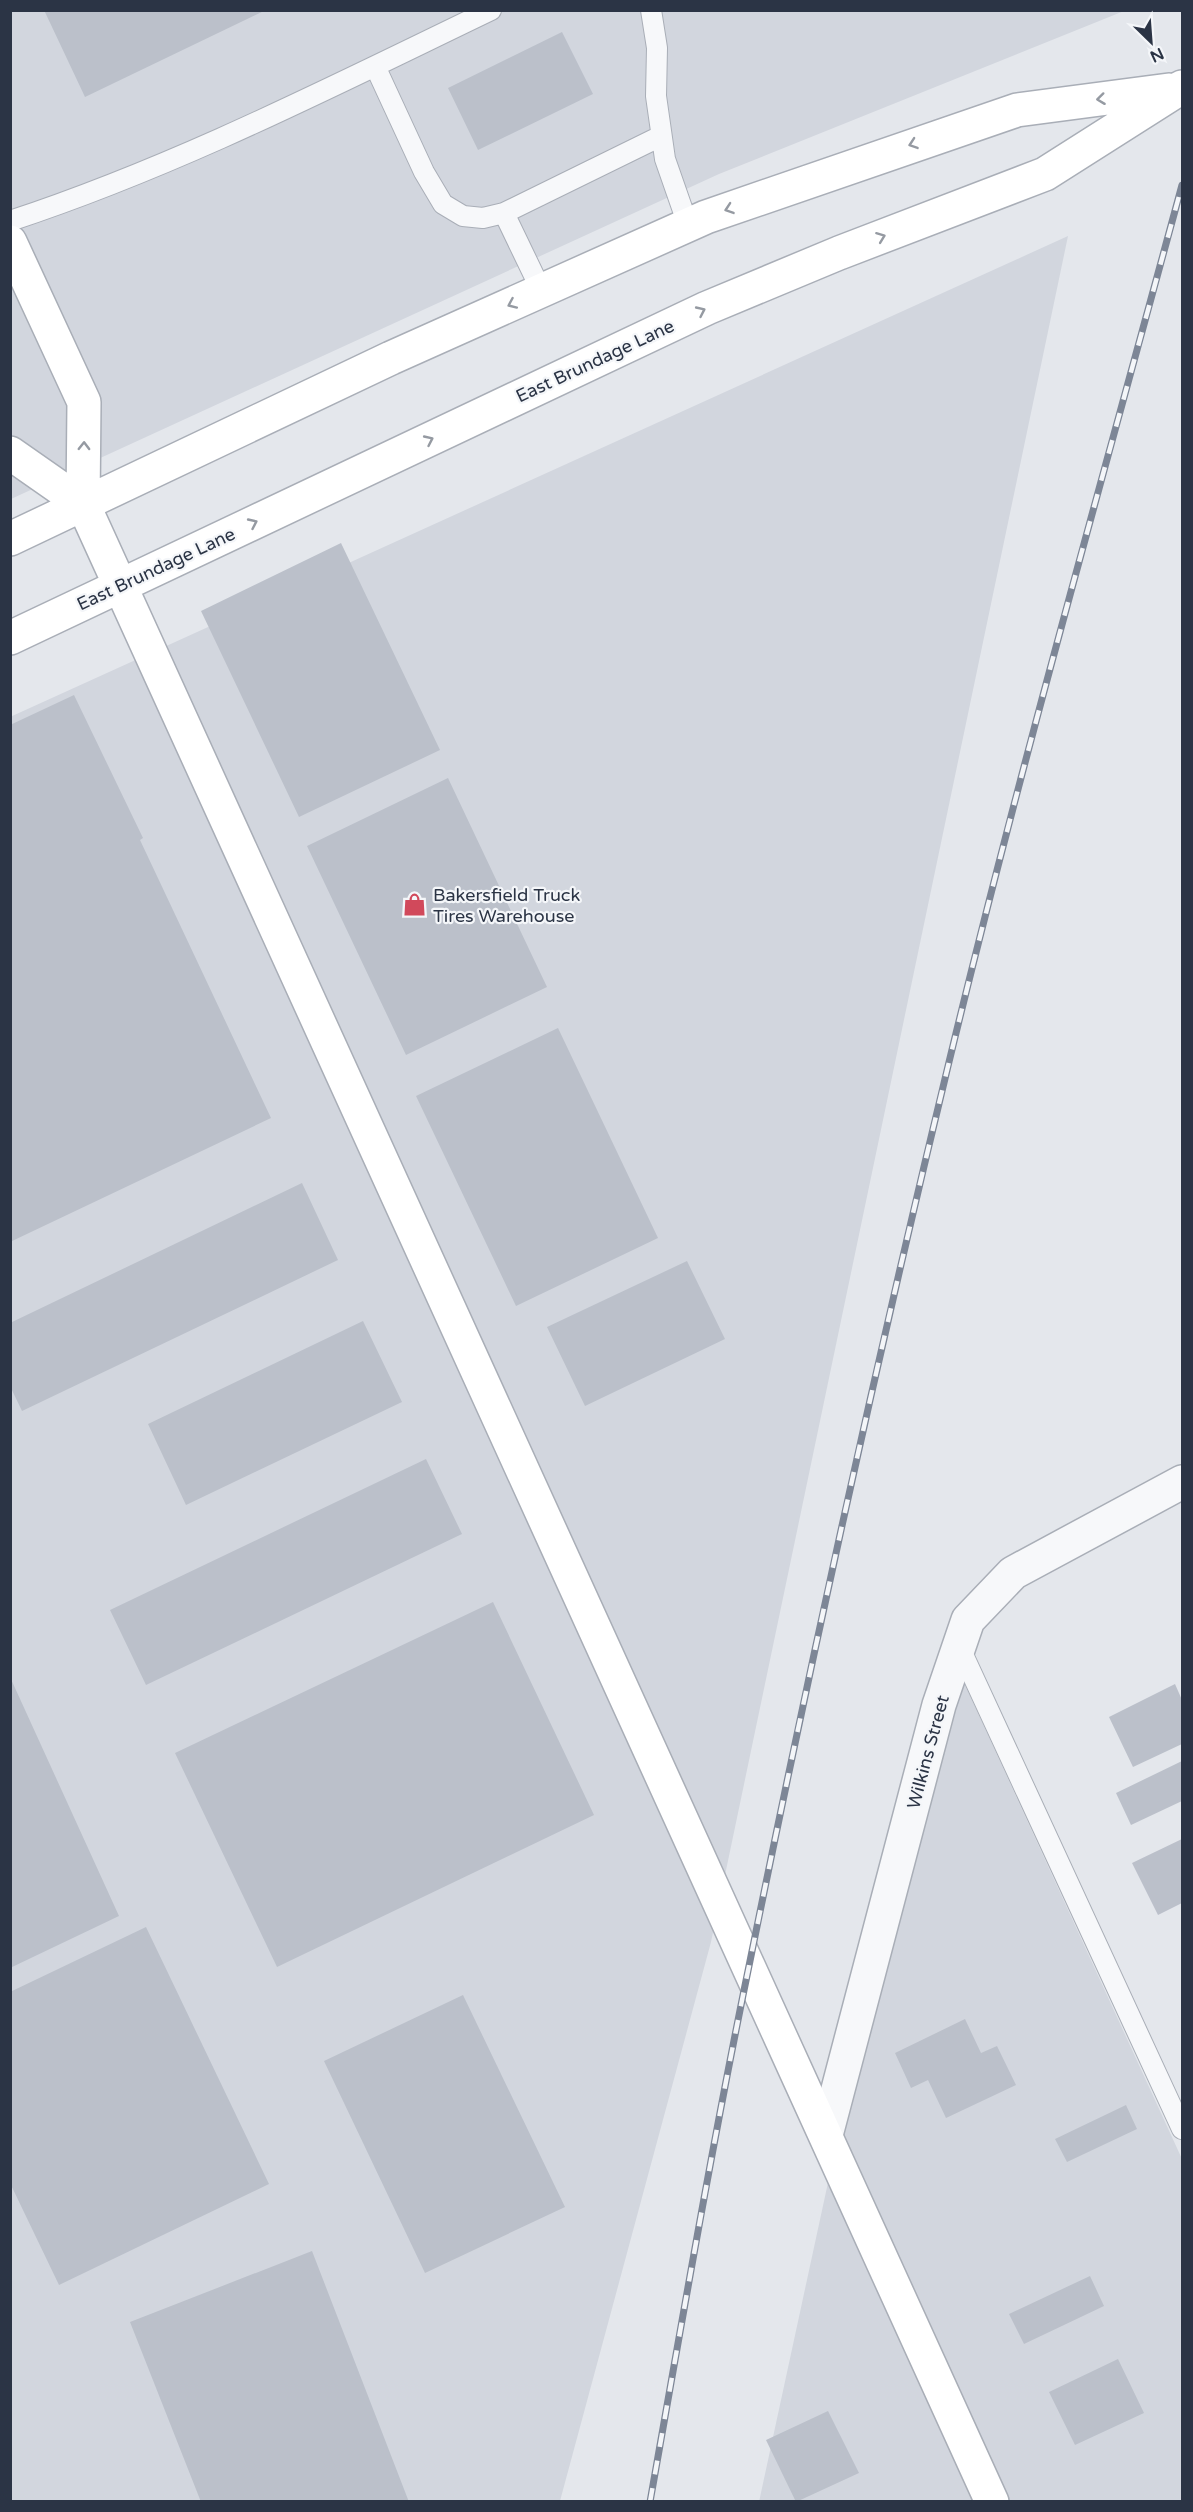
<svg xmlns="http://www.w3.org/2000/svg" width="1193" height="2512" font-family="'Varela Round',sans-serif">
  <rect width="100%" height="100%" fill="#e4e7ec"/>
  <!-- built -->
  <path fill="#d2d6de" d="M10,11H1124L719,174L11,499Z
    M1068,236L711,1942L560,2501H11L10,717Z
    M945,1641L1182,2159V2501L759,2502Z"/>
  <!-- building -->
  <path fill="#bbc0ca" d="M44,10H266L85,97Z
    M562,32L593,94L478,150L448,88Z
    M341,543L440,750L299,817L201,611Z
    M74,695L143,838L140,840L271,1118L10,1242V725Z
    M448,778L547,987L406,1055L307,846Z
    M558,1028L658,1238L516,1306L416,1096Z
    M302,1183L338,1260L22,1411L10,1386V1323Z
    M687,1261L725,1339L585,1406L547,1327Z
    M363,1321L402,1402L186,1505L148,1424Z
    M426,1459L462,1534L146,1685L110,1610Z
    M493,1602L594,1815L277,1967L175,1753Z
    M10,1677L119,1916L10,1968Z
    M1175,1684L1182,1700V1744L1133,1767L1109,1717Z
    M1182,1761V1801L1131,1825L1116,1793Z
    M1182,1839V1903L1158,1915L1132,1863Z
    M146,1927L269,2184L59,2285L10,2183V1992Z
    M463,1995L565,2207L425,2273L324,2061Z
    M965,2019L981,2053L997,2046L1016,2085L946,2118L928,2080L911,2088L895,2053Z
    M1126,2105L1137,2129L1067,2162L1055,2139Z
    M312,2251L409,2502H201L130,2322Z
    M1090,2276L1104,2306L1024,2344L1009,2314Z
    M1118,2359L1144,2413L1075,2445L1049,2392Z
    M828,2411L859,2473L796,2502L766,2440Z"/>
  <g fill="none" stroke-linecap="round" stroke-linejoin="round">
    <defs>
      <path id="lane" d="M651,10L657,48L656,96L665,159L688,225
        M375,66L424,172L443,204L463,216L483,218L504,213
        M10,221C177,166 333,86 491,10
        M541,290L504,213L661,136
        M959,1646L1182,2129"/>
      <path id="street" d="M826,2135L939,1705L968,1620L1013,1573L1182,1482"/>
      <path id="secondary" d="M10,242L84,402L83,504L992,2502
        M10,453L83,504
        M10,539L391,358L706,217L1017,110L1169,90
        M10,638L707,308L839,253L1045,174L1182,87"/>
    </defs>
    <!-- lane casing -->
    <use href="#lane" stroke="#a9aeb7" stroke-width="22"/>
    <!-- street casing -->
    <use href="#street" stroke="#a9aeb7" stroke-width="36"/>
    <!-- secondary casing -->
    <use href="#secondary" stroke="#a9aeb7" stroke-width="36"/>
    <!-- lane -->
    <use href="#lane" stroke="#f7f8fa" stroke-width="20"/>
    <!-- street -->
    <use href="#street" stroke="#f7f8fa" stroke-width="33"/>
    <!-- secondary -->
    <use href="#secondary" stroke="#fff" stroke-width="33"/>
    <defs>
      <path id="rail" d="M650,2502C682,2321 713,2140 750,1961C811,1660 877,1360 949,1062C1020,768 1103,477 1182,185"/>
    </defs>
    <!-- rail casing -->
    <use href="#rail" stroke="#7d8696" stroke-width="7"/>
    <!-- rail -->
    <use href="#rail" stroke="#f4f6f9" stroke-width="4.5" stroke-dasharray="14" stroke-linecap="butt"/>
  </g>
  <!-- one-way arrows -->
  <defs><path id="oneway-chevron" d="M-2-3.5L2.5 0L-2 3.5" fill="none" stroke-width="1.6" stroke-linecap="round" stroke-linejoin="round" transform="scale(1.5)"/></defs>
  <g stroke="#959aa2">
    <use href="#oneway-chevron" transform="translate(1101 99) rotate(173)"/>
    <use href="#oneway-chevron" transform="translate(913 144) rotate(161)"/>
    <use href="#oneway-chevron" transform="translate(729 209) rotate(161)"/>
    <use href="#oneway-chevron" transform="translate(881 237) rotate(-21)"/>
    <use href="#oneway-chevron" transform="translate(512 304) rotate(156)"/>
    <use href="#oneway-chevron" transform="translate(701 311) rotate(-25)"/>
    <use href="#oneway-chevron" transform="translate(429 440) rotate(-25)"/>
    <use href="#oneway-chevron" transform="translate(84 446) rotate(-89)"/>
    <use href="#oneway-chevron" transform="translate(253 523) rotate(-25)"/>
  </g>
  <!-- icons -->
  <defs>
    <symbol id="shop-bare" viewBox="-9 -9 18 18"><path d="M-5-2.5h2.3a2.7 3.5 0 0 1 5.4 0H5L5.5 6h-11ZM-1.5-2.5h3a1.5 2.3 0 0 0-3 0Z" fill="#d1495b" stroke="#f4f6f9" stroke-width="2.5" paint-order="stroke"/></symbol>
  </defs>
  <g fill-rule="evenodd">
    <use href="#shop-bare" x="398" y="888" width="33" height="33"/>
  </g>
  <g text-anchor="middle" stroke-width="4.5" stroke-linejoin="round" paint-order="stroke">
    <!-- street labels -->
    <g font-size="18" fill="#2b3445" stroke="#f4f6f9">
      <text transform="translate(595 361) rotate(-25)" y="6">East Brundage Lane</text>
      <text transform="translate(156 569) rotate(-25)" y="6">East Brundage Lane</text>
      <text transform="translate(928 1752) rotate(-75)" y="6">Wilkins Street</text>
    </g>
    <!-- poi labels -->
    <g font-size="18" fill="#2b3445" stroke="#f4f6f9" text-anchor="start">
      <text x="433" y="901">Bakersfield Truck<tspan x="433" dy="21">Tires Warehouse</tspan></text>
    </g>
  </g>
  <!-- border -->
  <rect width="1193" height="2512" fill="none" stroke="#2b3445" stroke-width="24"/>
  <!-- north arrow -->
  <g transform="translate(1151 42) rotate(155)" stroke="#f4f6f9" stroke-width="4.5" paint-order="stroke">
  <path d="M0-4.5L10 22L0 15L-10 22Z" fill="#2b3445"/>
  <text y="-9" font-size="16" font-weight="bold" text-anchor="middle" fill="#2b3445">N</text>
  </g>
</svg>
